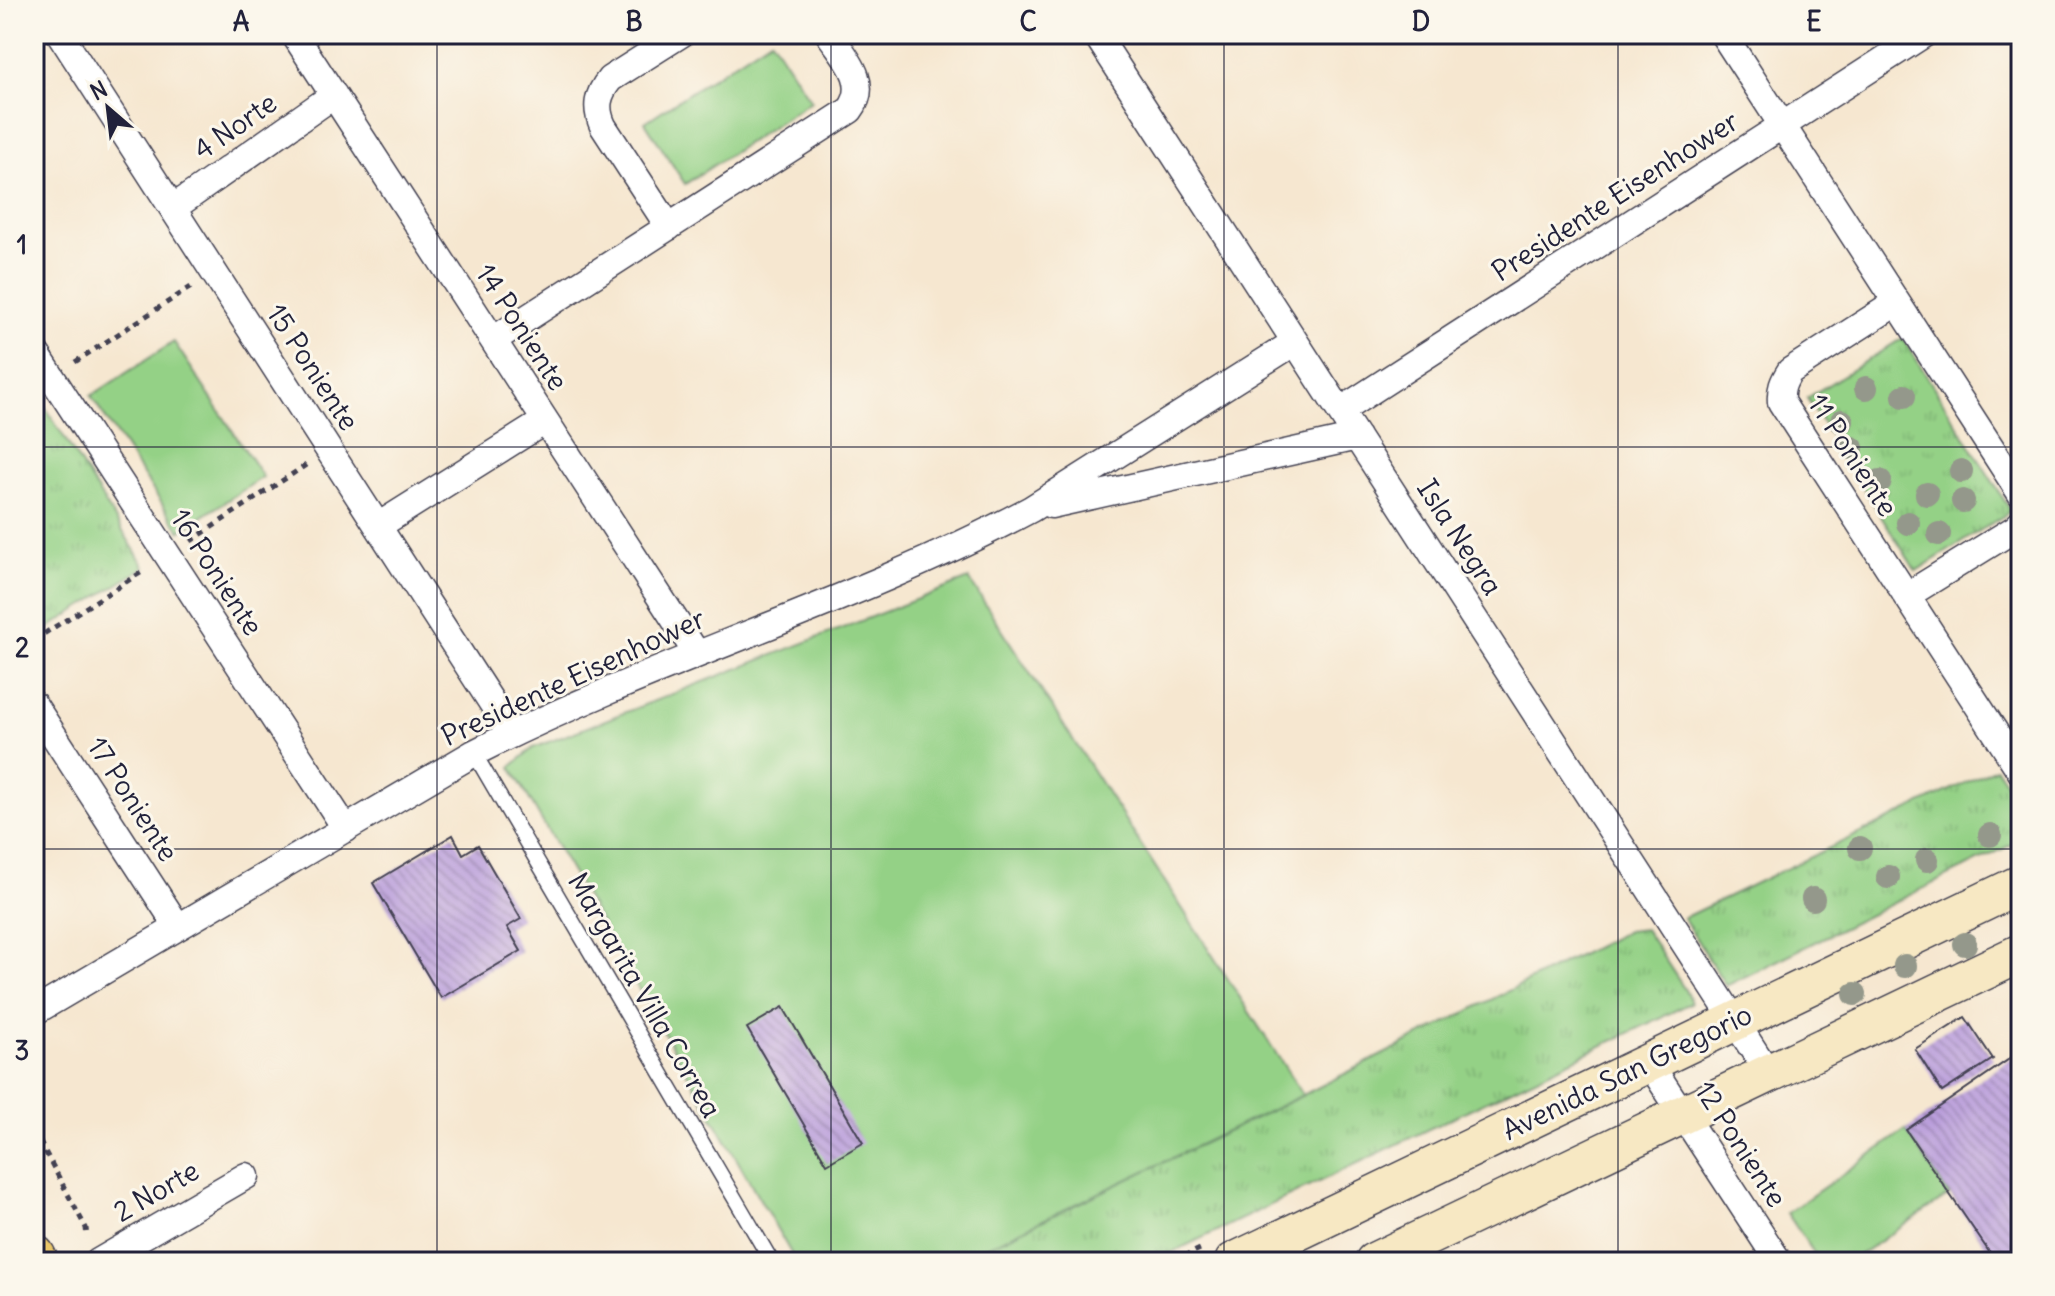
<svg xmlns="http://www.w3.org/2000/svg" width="2055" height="1296" font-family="Delius,sans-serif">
  <defs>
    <pattern id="grass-tufts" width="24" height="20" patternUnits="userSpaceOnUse" patternTransform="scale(2)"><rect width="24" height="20" fill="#94d186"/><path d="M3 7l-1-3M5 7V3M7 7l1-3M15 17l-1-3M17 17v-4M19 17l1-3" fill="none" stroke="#7fb375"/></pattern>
    <pattern id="building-back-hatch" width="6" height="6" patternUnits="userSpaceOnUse" patternTransform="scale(2)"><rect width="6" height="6" fill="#ba9edb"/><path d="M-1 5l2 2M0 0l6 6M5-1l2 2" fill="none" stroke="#9780b3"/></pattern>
  </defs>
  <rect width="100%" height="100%" fill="#fbf7ec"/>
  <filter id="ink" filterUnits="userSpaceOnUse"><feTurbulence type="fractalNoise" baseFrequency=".0125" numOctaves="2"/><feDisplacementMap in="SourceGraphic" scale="16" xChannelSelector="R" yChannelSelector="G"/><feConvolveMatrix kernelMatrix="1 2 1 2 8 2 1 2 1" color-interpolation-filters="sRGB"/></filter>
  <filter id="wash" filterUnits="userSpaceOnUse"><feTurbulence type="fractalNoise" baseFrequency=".006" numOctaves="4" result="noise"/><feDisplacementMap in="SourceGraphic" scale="32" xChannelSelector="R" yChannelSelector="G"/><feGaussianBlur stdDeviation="1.8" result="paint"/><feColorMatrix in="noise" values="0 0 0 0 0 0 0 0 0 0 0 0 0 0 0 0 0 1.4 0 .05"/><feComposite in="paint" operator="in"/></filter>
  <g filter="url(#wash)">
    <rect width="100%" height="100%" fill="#f6e7d0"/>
    <!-- grass -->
    <path fill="url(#grass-tufts)" stroke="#5b7a60" stroke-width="2" d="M1903,338L2011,511L1916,571L1807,398Z
      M44,405L145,567L34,637V412Z
      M1996,768L2021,805V840L1726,986L1683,918Z
      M1645,929L1687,993L1691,1003L1152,1262H956L1303,1095L1627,931Z"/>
    <!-- pitch -->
    <path fill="#94d186" stroke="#5b7a60" stroke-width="2" d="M771,39L811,101L685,184L645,122Z
      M174,342L263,477L180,531L91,396Z
      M969,579L1303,1095L956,1262H796L511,767L533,748Z
      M1906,1130L1949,1195L1849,1262H1820L1787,1213Z"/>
    <g id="blocks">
      <!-- building -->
      <path fill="url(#building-back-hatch)" d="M453,835L463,854L478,845L521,919L507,927L521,951L441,998L373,883Z
        M783,1007L863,1143L827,1164L747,1028Z
        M1965,1017L1993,1059L1942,1092L1915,1049Z
        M2021,1051V1262H1996L1906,1130Z"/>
    </g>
  </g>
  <g filter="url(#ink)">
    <use href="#blocks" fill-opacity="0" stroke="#424051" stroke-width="2"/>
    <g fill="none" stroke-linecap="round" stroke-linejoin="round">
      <defs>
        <path id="lane" d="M474,753L772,1262"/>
        <path id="street" d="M60,34L512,734
          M294,34L697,654
          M1096,34L1769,1074
          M1723,34L2021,494
          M173,208L334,95
          M669,227L603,126C595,108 597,95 610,79L681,34
          M1896,303L1790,371C1783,382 1780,389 1781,402L2021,772
          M493,340L850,110C871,83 845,57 829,34
          M34,350L346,829
          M1340,411L1924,34
          M1051,505L1357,437
          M378,526L545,421
          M1906,596L2016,528L2021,523
          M34,705L178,927
          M34,1012L474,753C654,661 853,604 1031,509L1295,342
          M1648,1061L1779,1262
          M98,1262L246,1176"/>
        <path id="secondary" d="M1234,1262L2021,884
          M1374,1262L2021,953"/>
        <path id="primary" d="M34,1256L37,1262"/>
      </defs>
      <!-- lane casing -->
      <use href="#lane" stroke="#424051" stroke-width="17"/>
      <!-- street casing -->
      <use href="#street" stroke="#424051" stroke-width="29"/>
      <!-- secondary casing -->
      <use href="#secondary" stroke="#424051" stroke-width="41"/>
      <!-- primary casing -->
      <use href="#primary" stroke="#424051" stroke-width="45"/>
      <!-- path -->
      <path stroke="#424051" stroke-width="5" stroke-dasharray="6 6" stroke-linecap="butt" d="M75,362L191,287
        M191,541L306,465
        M34,640L145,570
        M34,1131L86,1228L87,1237
        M1173,1262L1202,1248"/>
      <!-- lane -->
      <use href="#lane" stroke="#fff" stroke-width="14"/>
      <!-- street -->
      <use href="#street" stroke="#fff" stroke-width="26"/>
      <!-- secondary -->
      <use href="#secondary" stroke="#f7e8c3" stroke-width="38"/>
      <!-- primary -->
      <use href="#primary" stroke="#eac669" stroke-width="42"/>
    </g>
    <!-- trees -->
    <g fill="#94988b">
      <circle cx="1866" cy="388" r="12"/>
      <circle cx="1904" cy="396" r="12"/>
      <circle cx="1842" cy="421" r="12"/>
      <circle cx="1852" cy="448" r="12"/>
      <circle cx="1961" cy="471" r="12"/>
      <circle cx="1880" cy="481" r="12"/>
      <circle cx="1927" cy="494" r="12"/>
      <circle cx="1963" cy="501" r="12"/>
      <circle cx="1908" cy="523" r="12"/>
      <circle cx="1939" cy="534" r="12"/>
      <circle cx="1990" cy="835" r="12"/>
      <circle cx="1860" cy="848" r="12"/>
      <circle cx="1927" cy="860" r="12"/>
      <circle cx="1888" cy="877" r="12"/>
      <circle cx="1813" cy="899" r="12"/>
      <circle cx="1965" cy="944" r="12"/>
      <circle cx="1905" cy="966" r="12"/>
      <circle cx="1855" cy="994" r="12"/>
    </g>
  </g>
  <!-- grid -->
  <path fill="none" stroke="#22223b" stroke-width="2" stroke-opacity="0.55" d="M437,34V1262M831,34V1262M1224,34V1262M1618,34V1262M34,447H2021M34,849H2021"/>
  <g text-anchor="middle" stroke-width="6" stroke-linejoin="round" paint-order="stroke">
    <!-- street labels -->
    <g font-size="28" fill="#22223b" stroke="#fbf7ec">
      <text transform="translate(235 126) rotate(-35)" y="10">4 Norte</text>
      <text transform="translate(1615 196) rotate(-33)" y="10">Presidente Eisenhower</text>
      <text transform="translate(522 327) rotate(57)" y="10">14 Poniente</text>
      <text transform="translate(313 367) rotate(57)" y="10">15 Poniente</text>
      <text transform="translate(1853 455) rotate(57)" y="10">11 Poniente</text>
      <text transform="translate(1460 537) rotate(57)" y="10">Isla Negra</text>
      <text transform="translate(217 572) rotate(57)" y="10">16 Poniente</text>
      <text transform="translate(573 677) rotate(-25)" y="10">Presidente Eisenhower</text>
      <text transform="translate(133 799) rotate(57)" y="10">17 Poniente</text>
      <text transform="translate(645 995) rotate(60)" y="10">Margarita Villa Correa</text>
      <text transform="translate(1627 1072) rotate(-26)" y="10">Avenida San Gregorio</text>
      <text transform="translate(1741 1144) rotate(57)" y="10">12 Poniente</text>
      <text transform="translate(156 1191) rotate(-30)" y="10">2 Norte</text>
    </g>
  </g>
  <!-- margin -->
  <rect width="2055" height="1296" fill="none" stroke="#fbf7ec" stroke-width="88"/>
  <!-- north arrow -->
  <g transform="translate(108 108) rotate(332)" stroke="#fbf7ec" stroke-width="6" paint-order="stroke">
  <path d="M0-6L14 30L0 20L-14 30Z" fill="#22223b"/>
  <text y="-12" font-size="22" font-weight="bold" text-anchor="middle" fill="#22223b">N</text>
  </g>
  <rect x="44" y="44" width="1967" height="1208" fill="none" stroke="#22223b" stroke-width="3"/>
  <g font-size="26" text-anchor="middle" font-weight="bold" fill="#22223b">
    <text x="241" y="31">A</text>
    <text x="634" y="31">B</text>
    <text x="1028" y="31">C</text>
    <text x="1421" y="31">D</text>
    <text x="1814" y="31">E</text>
    <text x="22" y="254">1</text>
    <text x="22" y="657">2</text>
    <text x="22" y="1060">3</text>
  </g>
</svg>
